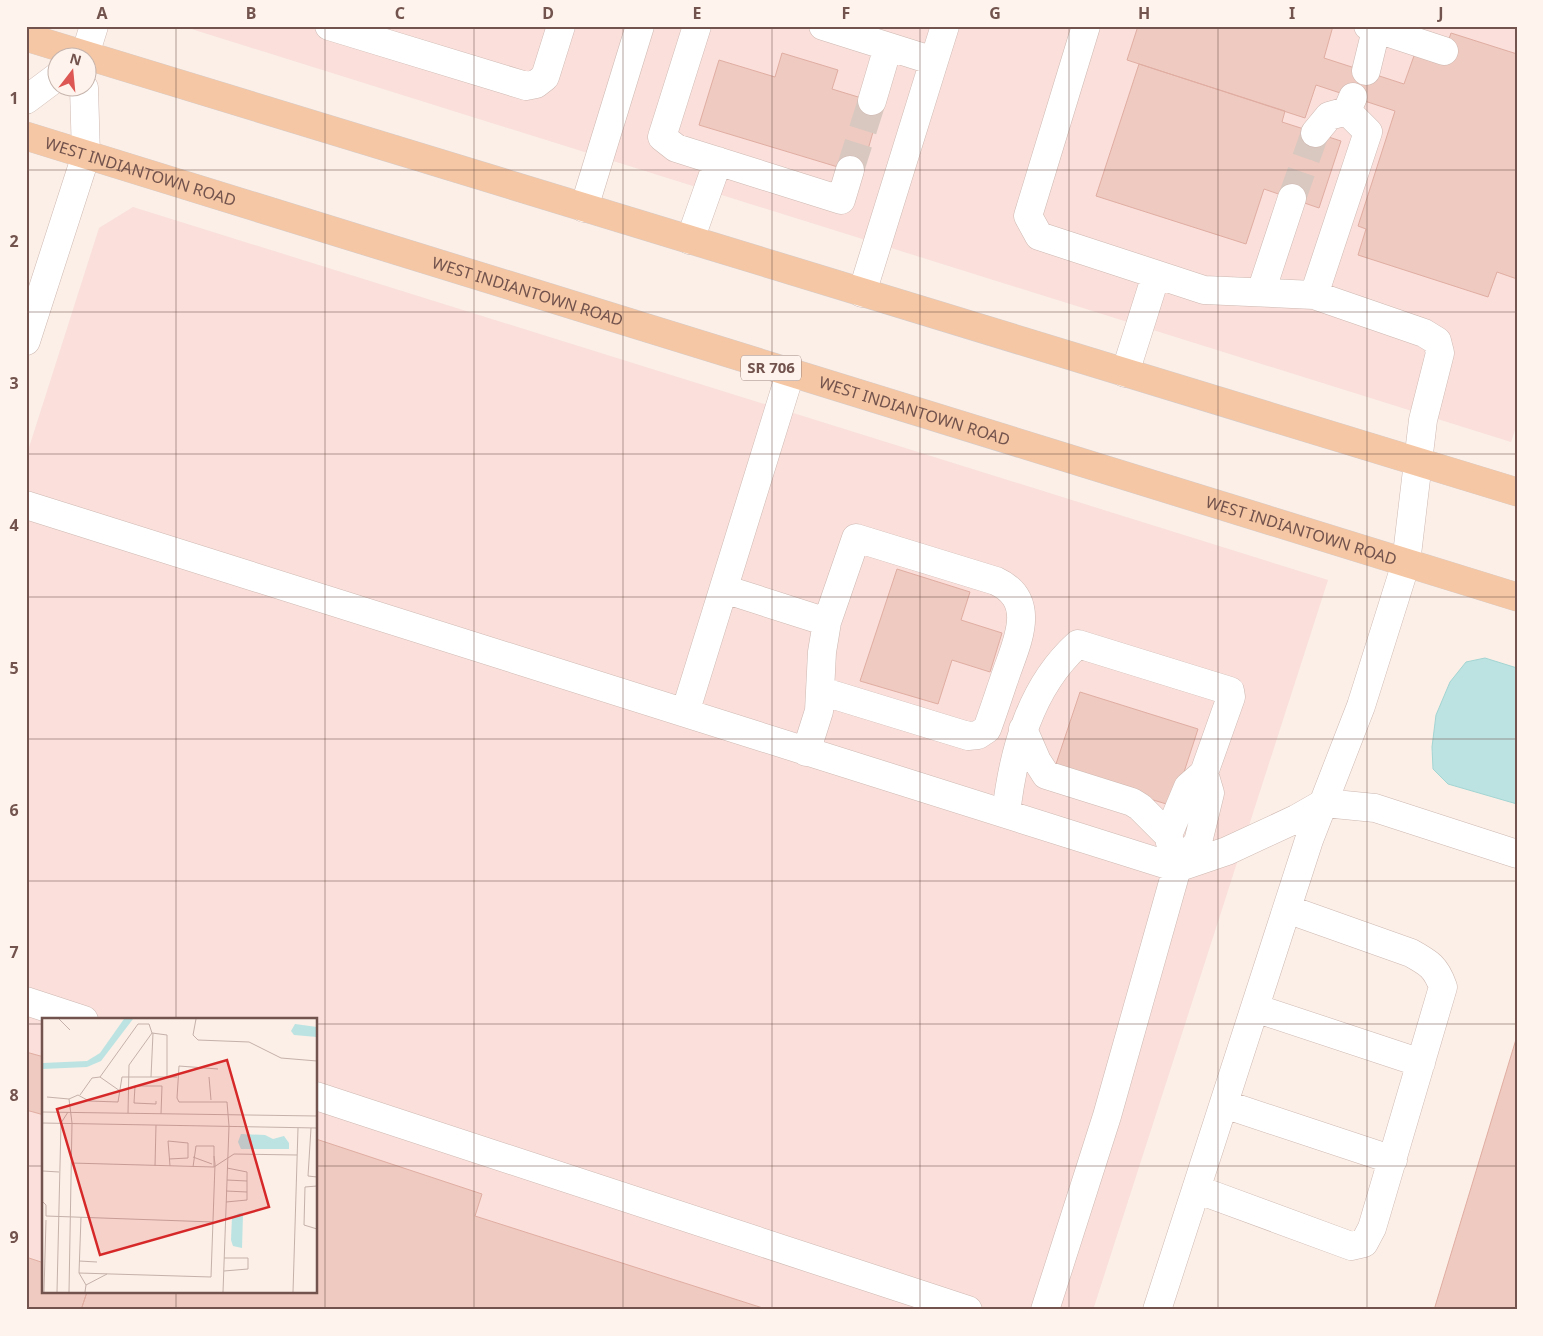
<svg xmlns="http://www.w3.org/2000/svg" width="1543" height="1336" font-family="'Noto Sans',sans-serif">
  <rect width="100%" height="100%" fill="#fbefe7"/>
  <!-- commercial -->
  <path fill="#fadfdb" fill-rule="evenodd" d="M182,26H1517V424L1511,442Z
    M133,207L1328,580L1093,1310H26V457L99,228ZM44,1020H316V1292H44Z"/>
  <!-- water -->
  <path fill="#bce3e2" stroke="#a3d5d3" d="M1485,658L1517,668V804L1448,784L1433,769L1432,747L1436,715L1450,682L1466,662Z"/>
  <!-- building -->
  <path fill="#efcac0" stroke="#e0ada2" d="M1138,26H1333L1324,58L1404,84L1415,53L1441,62L1451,33L1517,54V279L1497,272L1488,297L1358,255L1366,229L1358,226L1395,111L1316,85L1305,118L1127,60Z
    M782,53L838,70L832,89L881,104L861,174L699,125L719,60L775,77Z
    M1139,64L1285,111L1282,122L1341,141L1319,208L1264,189L1246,244L1096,196Z
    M897,569L970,592L961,620L1002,633L990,672L952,660L938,704L860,681Z
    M1080,692L1198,729L1173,806L1054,770Z
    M1517,1036V1310H1434Z
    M26,1052L44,1057V1115L26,1110Z
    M316,1139L482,1194L475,1216L769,1310H81L87,1292H316Z
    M26,1257L44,1263V1292H87L81,1310H26Z"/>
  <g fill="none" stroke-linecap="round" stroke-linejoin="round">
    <!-- minor-tunnel -->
    <path stroke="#d9c8c0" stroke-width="28" stroke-dasharray="28 14" stroke-linecap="butt" d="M850,170L872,101
      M1292,198L1315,133"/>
    <defs>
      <path id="minor" d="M329,26L526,86L536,84L545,77L561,26
        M697,26L662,137L676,148L841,200L850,170
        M823,26L934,61L862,293
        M1086,26L1028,216L1039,236L1204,290L1314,295L1424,333L1437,341L1440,353L1423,420L1406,563L1361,706L1309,840L1157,1310
        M1368,26L1444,51
        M84,58L94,26
        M934,61L945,26
        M1366,71L1376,30
        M26,100L58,76
        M872,101L888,47
        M1315,133L1329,116L1347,111
        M584,208L640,26
        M690,240L718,161
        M1261,292L1292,198
        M1314,295L1368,132L1347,111L1353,97
        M26,341L86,155L84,88
        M1125,373L1156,275
        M26,505L1177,868L1227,851L1296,819L1324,803L1375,808L1517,854
        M724,589L827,622
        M685,713L790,374
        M1023,729L1037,761L1046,775L1132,802L1140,807L1168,835
        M806,752L819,711L822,652L827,622L856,538L996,581C1037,600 1018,640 1007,671C1000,691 994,710 987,729L978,735L968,736L821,691
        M1006,814C1013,752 1030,687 1078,644L1230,691L1231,697L1204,773
        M26,1001L84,1020
        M1255,1008L1421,1063
        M316,1096L968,1310
        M1224,1104L1393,1160
        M1196,1189L1351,1246L1364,1243L1372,1228L1443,987C1436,967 1429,963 1411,953L1287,909
        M1045,1310L1107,1116L1177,868L1198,842L1210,793L1204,773L1188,787L1168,835L1177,868"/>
      <g id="major">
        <path d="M26,37L1517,492"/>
        <path id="s1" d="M26,136L1517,597"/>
      </g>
    </defs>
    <!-- minor casing -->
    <use href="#minor" stroke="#ceb8b1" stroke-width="29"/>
    <!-- major casing -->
    <use href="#major" stroke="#d5cbca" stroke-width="29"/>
    <!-- minor -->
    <use href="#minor" stroke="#fff" stroke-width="28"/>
    <!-- major -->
    <use href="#major" stroke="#f5c7a4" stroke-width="28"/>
  </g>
  <!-- grid -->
  <path fill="none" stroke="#73534d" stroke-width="1" stroke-opacity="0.55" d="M176,26V1020M325,26V1310M474,26V1310M623,26V1310M772,26V1310M920,26V1310M1069,26V1310M1218,26V1310M1367,26V1310M26,170H1517M26,312H1517M26,454H1517M26,597H1517M26,739H1517M26,881H1517M26,1024H44M316,1024H1517M26,1166H44M316,1166H1517M176,1292V1310"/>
  <g text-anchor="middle" stroke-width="4.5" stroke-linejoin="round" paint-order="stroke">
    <!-- shield labels -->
    <rect fill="#fef4ed" stroke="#9d837d" stroke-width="1" x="741" y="355.5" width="60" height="25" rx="4"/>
    <g font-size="15" font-weight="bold" fill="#73534d">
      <text x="771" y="373">SR 706</text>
    </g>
    <!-- street labels -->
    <g font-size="16" fill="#73534d" stroke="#fef4ed">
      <text dy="6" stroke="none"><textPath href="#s1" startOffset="120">WEST INDIANTOWN ROAD</textPath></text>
      <text dy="6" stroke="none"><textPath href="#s1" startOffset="525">WEST INDIANTOWN ROAD</textPath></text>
      <text dy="6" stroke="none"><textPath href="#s1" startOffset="930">WEST INDIANTOWN ROAD</textPath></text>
      <text dy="6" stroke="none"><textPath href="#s1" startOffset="1335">WEST INDIANTOWN ROAD</textPath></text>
    </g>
  </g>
  <!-- overview -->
  <g transform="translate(42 1018)">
    <rect width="275" height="275" fill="#fbefe7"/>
    <path d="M82,1H91L59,43L45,49L0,51L1,45L45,43L58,35ZM253,6L275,9V19L252,17L249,13ZM199,116L223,117L231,121L242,118L247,125V131H199L196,124ZM198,195L201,196L200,230L191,228L189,222L190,199Z" fill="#bce3e2"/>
    <path fill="none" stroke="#c5b1a9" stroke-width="1" d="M17,1L28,12M154,1L151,17L156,22L207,24L239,40L275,43M176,51L137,48L135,80L137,84H185L187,108L181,274M109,59L111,15M167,59L169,82M78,73L58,59L96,6H107L110,15M38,77L50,60L58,59M5,79L27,81L36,77L47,83L76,84L80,59H135M114,83V86L92,85L93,68H120L119,96M0,94L275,98M86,95L87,47L110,15L125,17V59M0,105L275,110M269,110L266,158L275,159M151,139L170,146M127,141L146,140V125L126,123L128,148M29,145L172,149L192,136L255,137M113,148L114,107M151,149L154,128H172V138M0,152V169M1,153L17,154M185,162L205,163M275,168L263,169L262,207L275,211M184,173L205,174M0,183L4,187V198L171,204M184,184L205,182V154L185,150M39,199L37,255L169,259L173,146L172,138V149M37,243L55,244M182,253L206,251V240H182M37,255L44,267L43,274M44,267L65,256M2,274L4,202M15,274L19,105L26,94M27,274L30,105L27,81M251,274L256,110"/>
    <path fill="#d62828" fill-opacity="0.15" stroke="#d62828" stroke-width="2.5" d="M185,42L227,189L58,237L15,91Z"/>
    <rect width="275" height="275" fill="none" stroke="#73534d" stroke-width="2.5"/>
  </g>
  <!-- border -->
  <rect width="1543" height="1336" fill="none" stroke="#fef4ed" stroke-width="55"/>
  <!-- north arrow -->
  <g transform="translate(72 72) rotate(16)"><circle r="24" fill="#fef4ed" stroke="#c6b4ad"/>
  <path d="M0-4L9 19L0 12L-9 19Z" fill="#dd5854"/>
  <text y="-8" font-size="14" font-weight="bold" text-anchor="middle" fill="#73534d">N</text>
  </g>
  <rect x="28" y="28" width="1488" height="1280" fill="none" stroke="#73534d" stroke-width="2"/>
  <g font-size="16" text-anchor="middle" font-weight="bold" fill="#73534d">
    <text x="102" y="19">A</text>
    <text x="251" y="19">B</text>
    <text x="400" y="19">C</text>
    <text x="548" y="19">D</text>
    <text x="697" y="19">E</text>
    <text x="846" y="19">F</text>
    <text x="995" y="19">G</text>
    <text x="1144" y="19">H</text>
    <text x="1292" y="19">I</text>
    <text x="1441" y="19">J</text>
    <text x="14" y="104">1</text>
    <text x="14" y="247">2</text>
    <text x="14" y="389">3</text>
    <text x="14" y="531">4</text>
    <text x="14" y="674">5</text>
    <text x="14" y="816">6</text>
    <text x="14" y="958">7</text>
    <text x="14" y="1101">8</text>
    <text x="14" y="1243">9</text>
  </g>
</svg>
